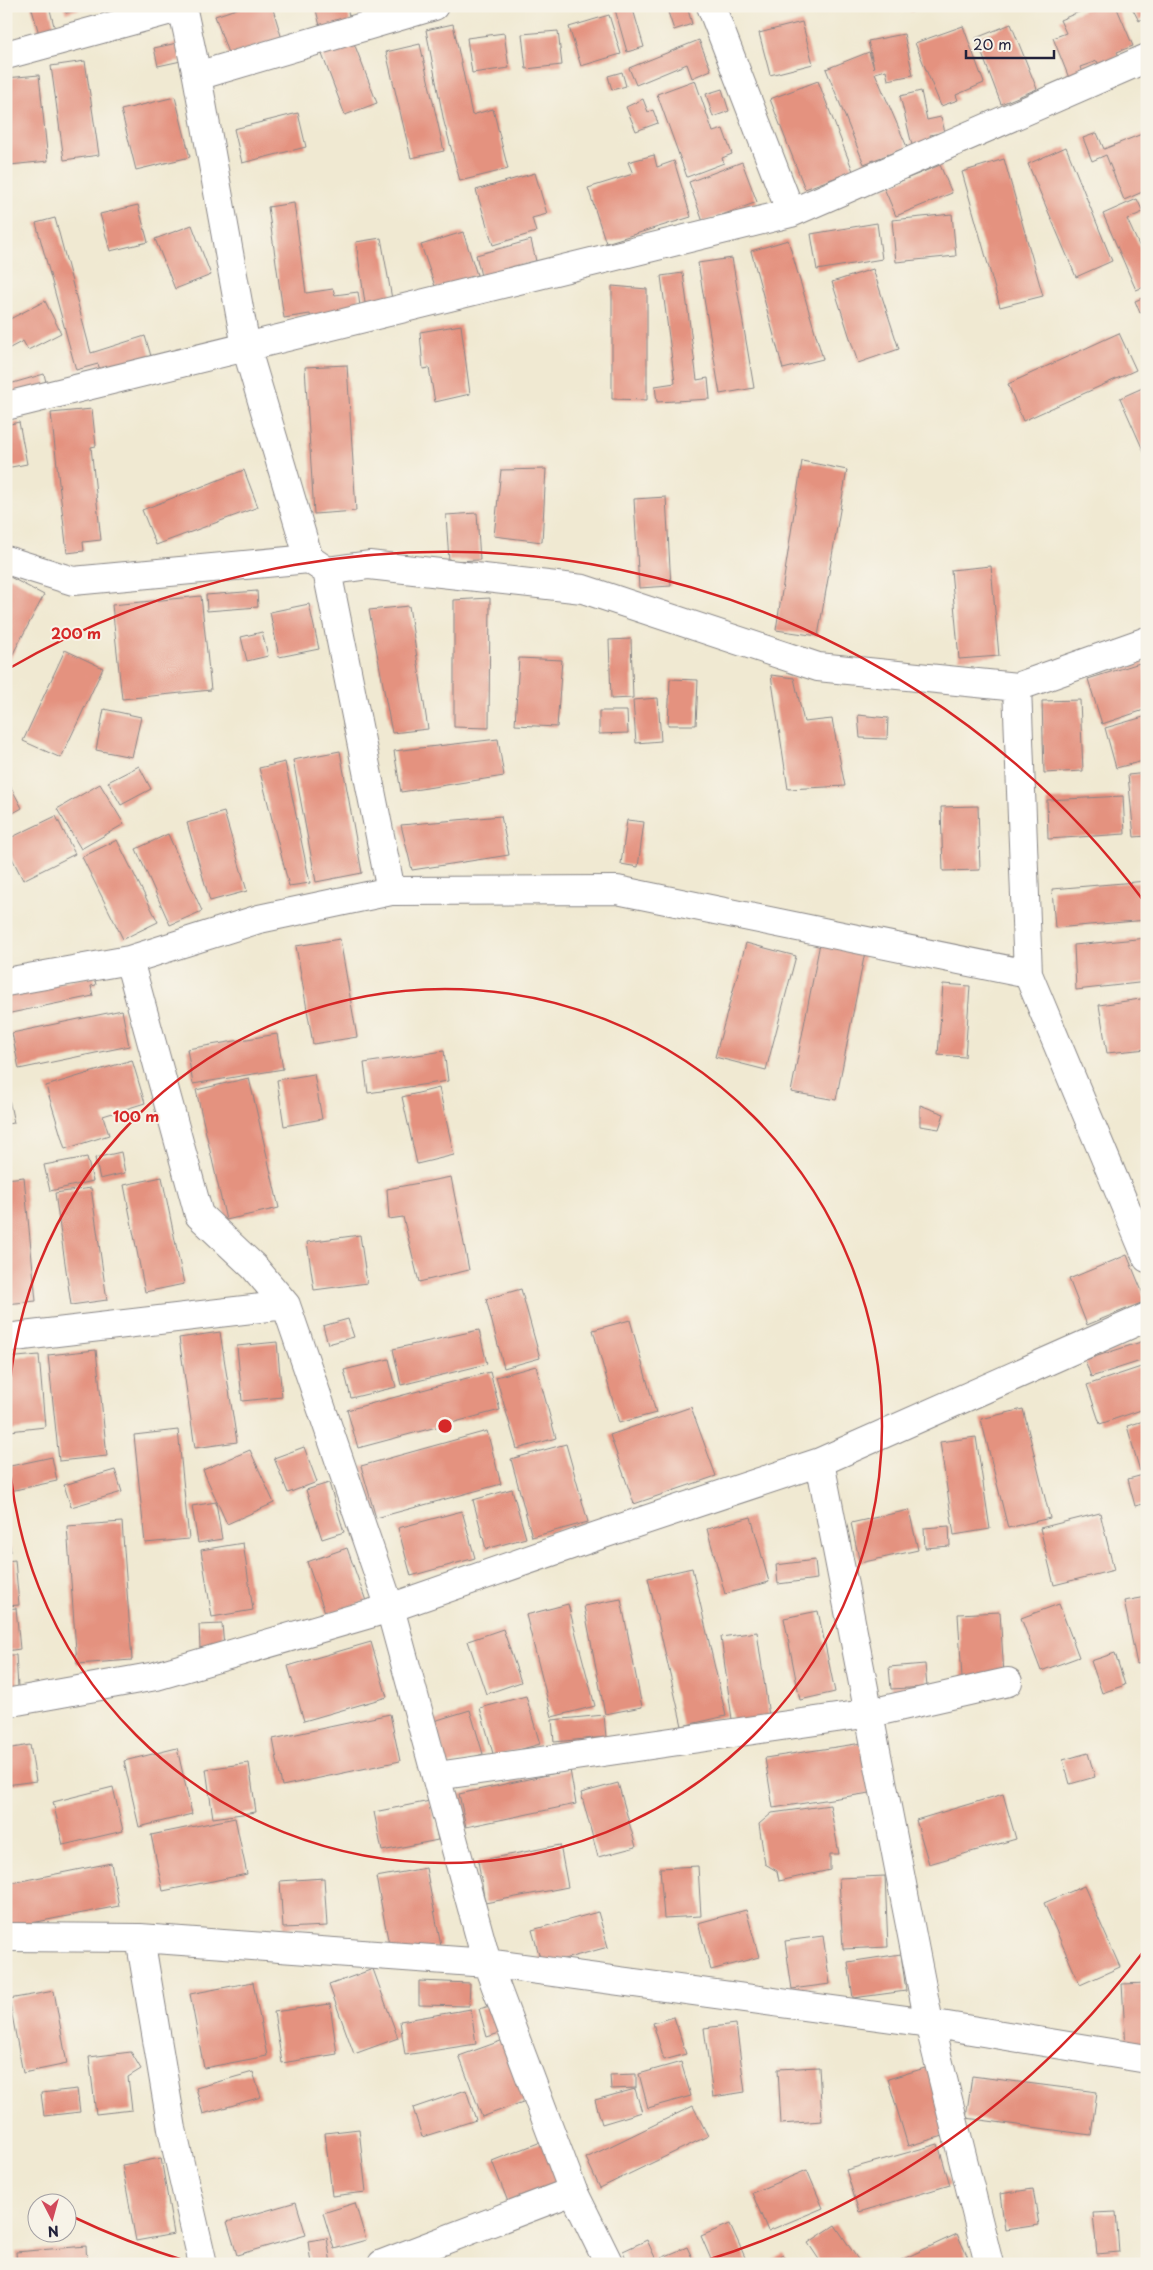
<svg xmlns="http://www.w3.org/2000/svg" width="1153" height="2270" font-family="'Playpen Sans',sans-serif">
  <rect width="100%" height="100%" fill="#f7f3e8"/>
  <filter id="ink" filterUnits="userSpaceOnUse"><feTurbulence type="fractalNoise" baseFrequency=".02" numOctaves="2"/><feDisplacementMap in="SourceGraphic" scale="10" xChannelSelector="R" yChannelSelector="G"/><feConvolveMatrix kernelMatrix="1 2 1 2 8 2 1 2 1" color-interpolation-filters="sRGB"/></filter>
  <filter id="wash" filterUnits="userSpaceOnUse"><feTurbulence type="fractalNoise" baseFrequency=".0096" numOctaves="4" result="noise"/><feDisplacementMap in="SourceGraphic" scale="20" xChannelSelector="R" yChannelSelector="G"/><feGaussianBlur stdDeviation="1.12" result="paint"/><feColorMatrix in="noise" values="0 0 0 0 0 0 0 0 0 0 0 0 0 0 0 0 0 1.4 0 .05"/><feComposite in="paint" operator="in"/></filter>
  <g filter="url(#wash)">
    <rect width="100%" height="100%" fill="#f0e9d2"/>
    <g id="blocks">
      <!-- building -->
      <path fill="#e4927f" d="M31,6H49L55,30L39,34Z
        M63,6H86V7L66,13Z
        M245,6H272L282,39L229,56L215,16Z
        M315,6H347L352,32L323,38Z
        M362,6H398L366,22Z
        M614,6H632L644,47L627,52Z
        M666,6H687L692,24L674,30Z
        M908,6H923L911,12Z
        M1093,6H1116L1133,46L1117,52L1119,56L1099,65L1097,61L1080,67L1082,72L1069,78L1053,38L1066,33L1060,20Z
        M1131,6H1147V16L1139,21Z
        M609,15L621,54L581,66L569,27Z
        M802,22L813,64L770,75L759,33Z
        M453,24L472,115L493,109L508,169L460,181L444,122L426,30Z
        M1011,24L1037,89L1001,104L976,38Z
        M963,26L984,83L956,95L958,100L941,106L915,43Z
        M558,31L562,65L526,69L522,34Z
        M504,33L509,68L472,73L467,38Z
        M904,34L913,75L888,80L886,70L875,73L907,147L864,164L826,69L869,52L874,68L868,41Z
        M352,38L377,103L345,115L320,49Z
        M699,40L711,70L692,78L687,64L636,85L629,68Z
        M177,43L181,61L158,66L154,48Z
        M420,44L444,151L411,158L386,52Z
        M85,61L99,155L64,160L51,66Z
        M622,72L626,86L612,90L608,76Z
        M39,75L48,161L10,165L6,128V78Z
        M695,80L713,132L723,129L732,154L722,158L724,163L687,177L657,94Z
        M818,81L853,171L805,189L770,99Z
        M722,89L729,111L713,117L706,94Z
        M921,91L927,120L941,117L945,132L930,135L931,140L912,145L900,96Z
        M175,97L190,157L136,170L121,110Z
        M643,99L648,112L653,110L658,123L636,131L626,107Z
        M298,113L306,147L242,163L234,129Z
        M1147,132V190L1124,200L1106,155L1092,161L1083,138L1097,133L1104,149Z
        M1066,147L1112,261L1076,277L1028,164Z
        M654,155L657,167L674,161L691,217L606,243L588,188L633,174L628,162Z
        M1004,159L1043,296L1000,307L962,172Z
        M742,162L757,202L703,222L689,182Z
        M940,165L952,193L896,216L884,188Z
        M535,173L547,214L532,218L536,232L493,245L476,190Z
        M1137,199L1143,212L1127,219L1147,263V286L1136,290L1103,214Z
        M294,203L306,293L333,289L335,295L358,292L361,313L311,320L310,314L284,318L268,207Z
        M138,205L148,242L110,251L100,214Z
        M952,214L956,256L896,262L892,220Z
        M55,218L91,353L145,336L151,356L100,370L98,364L76,370L36,223Z
        M877,223L882,259L817,270L811,234Z
        M192,225L211,275L175,289L155,239Z
        M463,232L477,275L436,289L421,245Z
        M381,238L392,299L365,303L356,242Z
        M531,240L536,261L481,276L476,255Z
        M788,240L823,359L783,369L751,251Z
        M732,258L754,388L720,394L698,263Z
        M873,269L899,349L858,363L832,282Z
        M683,273L697,380L708,378L710,399L657,402L655,386L675,383L661,276Z
        M612,286L647,289V400L612,399Z
        M1147,296V310L1140,313L1135,301Z
        M45,301L61,333L28,350L23,341L8,349L6,321Z
        M461,325L470,394L435,402L429,368L423,369L420,332Z
        M1119,333L1136,370L1023,421L1008,384Z
        M347,365L356,511L314,514L305,367Z
        M44,374L47,386L6,398V385Z
        M1147,386V459L1120,398Z
        M92,409L96,446L91,447L101,540L83,542L84,551L67,553L51,413Z
        M19,422L27,464L6,468V425Z
        M802,461L847,470L818,636L776,630Z
        M546,469L542,542L494,536L501,470Z
        M244,470L258,507L156,545L142,510Z
        M666,497L671,586L639,588L634,499Z
        M477,513L480,560L449,561L446,515Z
        M991,566L999,656L959,659L951,570Z
        M10,577L44,595L6,667V584Z
        M257,591L258,607L207,611L206,595Z
        M201,596L211,690L122,699L112,605Z
        M490,598L489,728L454,727V600Z
        M309,604L319,649L279,657L270,612Z
        M409,606L428,729L392,733L369,610Z
        M262,632L268,656L247,661L241,637Z
        M631,639L633,698L611,699L609,640Z
        M65,650L103,668L61,758L23,741Z
        M519,658L562,660L557,727L515,725Z
        M1143,662L1147,674V709L1102,724L1088,679Z
        M771,675L794,678L804,722L832,719L845,786L788,789Z
        M670,679L698,680L696,725H668Z
        M658,698L661,741L636,743L633,700Z
        M1080,700L1083,771L1044,773L1042,701Z
        M104,709L141,717L132,757L96,750Z
        M599,711H627L628,733L599,734Z
        M858,715L888,718L887,739L860,738Z
        M1147,716V760L1116,768L1105,728Z
        M498,739L504,776L401,792L394,751Z
        M340,751L362,873L316,882L293,760Z
        M285,762L310,883L289,886L259,768Z
        M139,766L151,789L121,805L108,782Z
        M1147,773V836L1134,837L1128,775Z
        M6,778L22,808L6,817Z
        M100,784L124,824L81,849L57,809Z
        M1123,796L1125,834L1048,839L1047,800Z
        M978,806L980,870L943,871L941,807Z
        M224,812L247,891L210,901L187,823Z
        M56,816L75,854L23,880L6,846V840Z
        M501,816L509,855L412,870L401,825Z
        M627,820L644,822L638,867L621,864Z
        M168,834L202,911L170,925L136,849Z
        M117,840L158,922L123,939L82,857Z
        M1147,881V920L1055,928L1052,889Z
        M1147,938V982L1076,990L1074,945Z
        M340,939L357,1037L313,1044L296,946Z
        M746,943L796,956L766,1070L715,1057Z
        M820,943L865,952L836,1100L791,1092Z
        M94,976L96,985L91,986L93,996L6,1014V994Z
        M943,984L970,986L965,1057L938,1055Z
        M1147,998V1049L1107,1053L1099,1005Z
        M122,1010L129,1046L19,1069L12,1033Z
        M277,1034L283,1069L193,1084L187,1049Z
        M444,1051L448,1081L368,1093L364,1063Z
        M132,1060L145,1103L103,1116L109,1135L65,1149L46,1086Z
        M314,1074L322,1119L284,1126L277,1080Z
        M249,1078L279,1208L226,1220L196,1090Z
        M6,1085L14,1123L6,1124Z
        M439,1088L454,1155L417,1164L402,1097Z
        M920,1105L944,1114L939,1129L920,1126Z
        M121,1152L125,1173L100,1179L95,1158Z
        M87,1157L93,1181L50,1191L44,1165Z
        M24,1177L36,1301L6,1304V1179Z
        M162,1177L184,1284L145,1292L124,1185Z
        M451,1177L469,1270L419,1282L403,1217L389,1219L387,1189Z
        M91,1188L107,1300L71,1305L55,1193Z
        M360,1235L367,1283L314,1290L307,1242Z
        M1127,1255L1146,1301L1087,1325L1069,1279Z
        M521,1289L540,1358L504,1368L486,1299Z
        M348,1319L354,1337L328,1344L323,1326Z
        M630,1320L656,1413L619,1423L593,1330Z
        M479,1330L487,1364L401,1385L393,1349Z
        M220,1332L237,1442L195,1448L179,1338Z
        M1147,1340V1359L1091,1377L1085,1360Z
        M277,1342L282,1397L242,1401L237,1346Z
        M96,1350L107,1456L59,1461L48,1355Z
        M39,1355L45,1427L10,1431L6,1358Z
        M389,1359L396,1387L351,1398L344,1370Z
        M1147,1365V1408L1100,1424L1087,1385Z
        M536,1366L556,1438L517,1449L496,1377Z
        M490,1372L500,1410L358,1448L347,1410Z
        M691,1407L716,1476L634,1504L610,1435Z
        M1023,1409L1050,1518L1008,1528L981,1419Z
        M1147,1420V1469L1140,1471L1127,1426Z
        M178,1430L189,1539L145,1543L134,1435Z
        M487,1431L501,1484L376,1518L361,1466Z
        M976,1437L990,1529L954,1535L940,1442Z
        M566,1444L588,1522L532,1537L511,1459Z
        M304,1447L317,1482L288,1493L274,1458Z
        M250,1450L274,1503L227,1524L203,1470Z
        M52,1457L57,1481L10,1491L6,1467Z
        M115,1470L122,1492L71,1507L64,1485Z
        M1147,1474V1503L1135,1506L1128,1479Z
        M329,1483L344,1532L322,1539L306,1490Z
        M512,1489L526,1538L486,1549L473,1500Z
        M216,1502L222,1539L198,1543L192,1506Z
        M909,1510L918,1550L860,1563L851,1523Z
        M462,1511L475,1558L411,1576L398,1528Z
        M1100,1513L1114,1570L1054,1585L1040,1528Z
        M751,1517L769,1582L725,1594L707,1529Z
        M122,1522L132,1660L77,1664L67,1526Z
        M949,1526L950,1546L925,1548L924,1528Z
        M6,1529L11,1551L6,1552Z
        M243,1543L253,1610L212,1617L201,1550Z
        M347,1548L366,1601L326,1615L307,1562Z
        M15,1560L19,1605L6,1606V1561Z
        M815,1560L817,1579L778,1584L776,1565Z
        M692,1568L726,1716L682,1726L648,1578Z
        M1147,1597V1662L1137,1664L1124,1601Z
        M621,1599L642,1707L605,1714L584,1606Z
        M568,1604L595,1706L552,1717L526,1615Z
        M1059,1604L1079,1657L1041,1671L1021,1618Z
        M16,1608L20,1649L6,1651V1609Z
        M818,1611L835,1692L800,1700L784,1618Z
        M1000,1612L1004,1675L962,1678L958,1614Z
        M222,1624L224,1647L200,1648L199,1625Z
        M503,1629L521,1682L486,1694L468,1641Z
        M757,1632L770,1723L733,1727L721,1637Z
        M371,1642L387,1697L304,1721L288,1666Z
        M1115,1653L1125,1685L1102,1693L1091,1661Z
        M6,1655H16L18,1687L6,1688Z
        M925,1664L927,1687L891,1689L889,1667Z
        M526,1696L540,1744L494,1757L480,1708Z
        M470,1710L483,1754L447,1765L434,1721Z
        M390,1714L400,1761L282,1786L273,1739Z
        M604,1715L606,1737L554,1742L552,1720Z
        M862,1743L870,1793L773,1808L765,1758Z
        M30,1745L36,1781L6,1785V1749Z
        M177,1748L192,1814L139,1827L124,1761Z
        M1088,1753L1095,1777L1070,1784L1063,1760Z
        M249,1763L256,1812L213,1818L206,1769Z
        M570,1770L576,1804L466,1827L459,1794Z
        M618,1783L636,1847L598,1857L581,1793Z
        M113,1787L123,1831L63,1845L53,1802Z
        M1003,1794L1016,1839L929,1864L916,1820Z
        M430,1801L438,1840L382,1851L374,1812Z
        M830,1805L839,1854H830V1870L779,1881L777,1871L765,1864L759,1824L772,1813Z
        M235,1818L247,1874L163,1891L151,1835Z
        M560,1845L568,1887L485,1903L478,1861Z
        M111,1863L119,1906L6,1928V1884Z
        M698,1866L701,1916L664,1918L660,1868Z
        M426,1868L441,1946L391,1955L376,1877Z
        M885,1876L888,1947L843,1949L839,1878Z
        M324,1878L327,1926L283,1928L280,1881Z
        M1084,1886L1120,1967L1080,1985L1044,1903Z
        M746,1910L759,1957L711,1970L698,1923Z
        M598,1912L608,1947L542,1965L532,1930Z
        M823,1936L830,1984L792,1989L785,1941Z
        M901,1954L906,1991L853,1998L848,1962Z
        M373,1969L398,2038L354,2054L329,1985Z
        M419,1981L470,1983L469,2006L419,2005Z
        M253,1982L267,2056L204,2068L190,1994Z
        M1147,1983V2064L1127,2065L1122,1984Z
        M54,1991L67,2064L23,2073L9,1999Z
        M330,2004L337,2054L282,2063L274,2012Z
        M497,2004L506,2031L487,2037L479,2009Z
        M471,2009L476,2044L405,2055L400,2021Z
        M674,2017L686,2054L664,2060L653,2023Z
        M736,2024L745,2092L713,2097L704,2028Z
        M509,2038L531,2099L482,2117L459,2056Z
        M131,2052L141,2069L128,2077L132,2110L96,2114L89,2057Z
        M681,2062L691,2096L648,2108L639,2074Z
        M935,2065L954,2133L908,2146L888,2079Z
        M819,2067L822,2121L781,2124L778,2069Z
        M253,2072L261,2097L203,2114L196,2088Z
        M636,2074V2088L611,2089L610,2075Z
        M972,2076L1097,2092L1091,2135L966,2118Z
        M77,2089L80,2112L44,2116L41,2093Z
        M635,2089L642,2112L602,2124L595,2100Z
        M466,2090L476,2120L422,2137L413,2108Z
        M693,2106L708,2136L600,2188L586,2158Z
        M359,2129L366,2192L332,2196L325,2133Z
        M546,2140L562,2182L508,2202L492,2161Z
        M938,2144L950,2185L859,2212L846,2170Z
        M161,2158L174,2234L136,2241L122,2165Z
        M807,2170L823,2208L768,2231L752,2193Z
        M1033,2189L1039,2225L1005,2230L1000,2194Z
        M296,2202L306,2235L237,2255L227,2222Z
        M355,2203L366,2240L334,2249L323,2213Z
        M1116,2212L1119,2252L1097,2254L1093,2213Z
        M730,2224L748,2264H713L701,2236Z
        M835,2225L861,2264H822L808,2243Z
        M957,2234L971,2264H901L899,2261Z
        M327,2238L331,2264H311L308,2241Z
        M647,2240L658,2264H628L623,2251Z
        M86,2246L87,2264H17L16,2252Z
        M687,2247L695,2264H664L661,2258Z
        M783,2254L789,2264H765Z"/>
    </g>
  </g>
  <g filter="url(#ink)">
    <use href="#blocks" fill-opacity="0" stroke="#898686" stroke-width="1"/>
    <g fill="none" stroke-linecap="round" stroke-linejoin="round">
      <defs>
        <path id="minor" d="M182,6L197,76L246,347L309,559
          M711,6L791,213
          M6,55L182,7
          M197,76L434,6
          M6,406L791,213L1147,58
          M6,560L73,581L309,559L327,571L369,565L583,589L818,667L1017,687L1147,641
          M327,571L391,891
          M1017,687L1028,974L1147,1258
          M129,960L199,1215L254,1267L286,1305L390,1608L487,1963L573,2191L609,2264
          M6,982L129,960L259,919L391,891L617,890L1028,974
          M6,1338L286,1305
          M820,1462L929,2023L989,2264
          M6,1703L156,1676L390,1608L597,1536L820,1462L1147,1317
          M437,1776L871,1713L1008,1682
          M6,1937L140,1938L487,1963L929,2023L1147,2059
          M140,1938L172,2129L203,2264
          M382,2264L573,2191"/>
      </defs>
      <!-- minor casing -->
      <use href="#minor" stroke="#898686" stroke-width="30"/>
      <!-- minor -->
      <use href="#minor" stroke="#fff" stroke-width="28"/>
    </g>
  </g>
  <!-- distance rings -->
  <g fill="none" stroke="#d62828" stroke-width="2.5">
    <circle cx="445" cy="1426" r="437"/>
    <path d="M1143 1952A874 874 0 0 1 701 2262M189 2262A874 874 0 0 1 69 2215M8 669A874 874 0 0 1 1143 900"/>
  </g>
  <circle cx="445" cy="1426" r="8" fill="#d62828" stroke="#f7f3e8" stroke-width="2.5"/>
  <g font-size="15" text-anchor="middle" font-weight="bold" fill="#d62828" stroke="#f7f3e8" stroke-width="4" stroke-linejoin="round" paint-order="stroke">
    <text x="76" y="639">200 m</text>
    <text x="136" y="1122">100 m</text>
  </g>
  <!-- margin -->
  <rect width="1153" height="2270" fill="none" stroke="#f7f3e8" stroke-width="25"/>
  <!-- north arrow -->
  <g transform="translate(52 2218) rotate(174)"><circle r="24" fill="#f7f3e8" stroke="#a29fa3"/>
  <path d="M0-4L9 19L0 12L-9 19Z" fill="#d1495b"/>
  <text y="-8" font-size="14" font-weight="bold" text-anchor="middle" fill="#22223b">N</text>
  </g>
  <!-- scale -->
  <path d="M966 50v8h88v-8" fill="none" stroke="#22223b" stroke-width="2.5"/>
  <text x="973" y="50" font-size="15" fill="#22223b" stroke="#f7f3e8" stroke-width="4" paint-order="stroke">20 m</text>
</svg>
